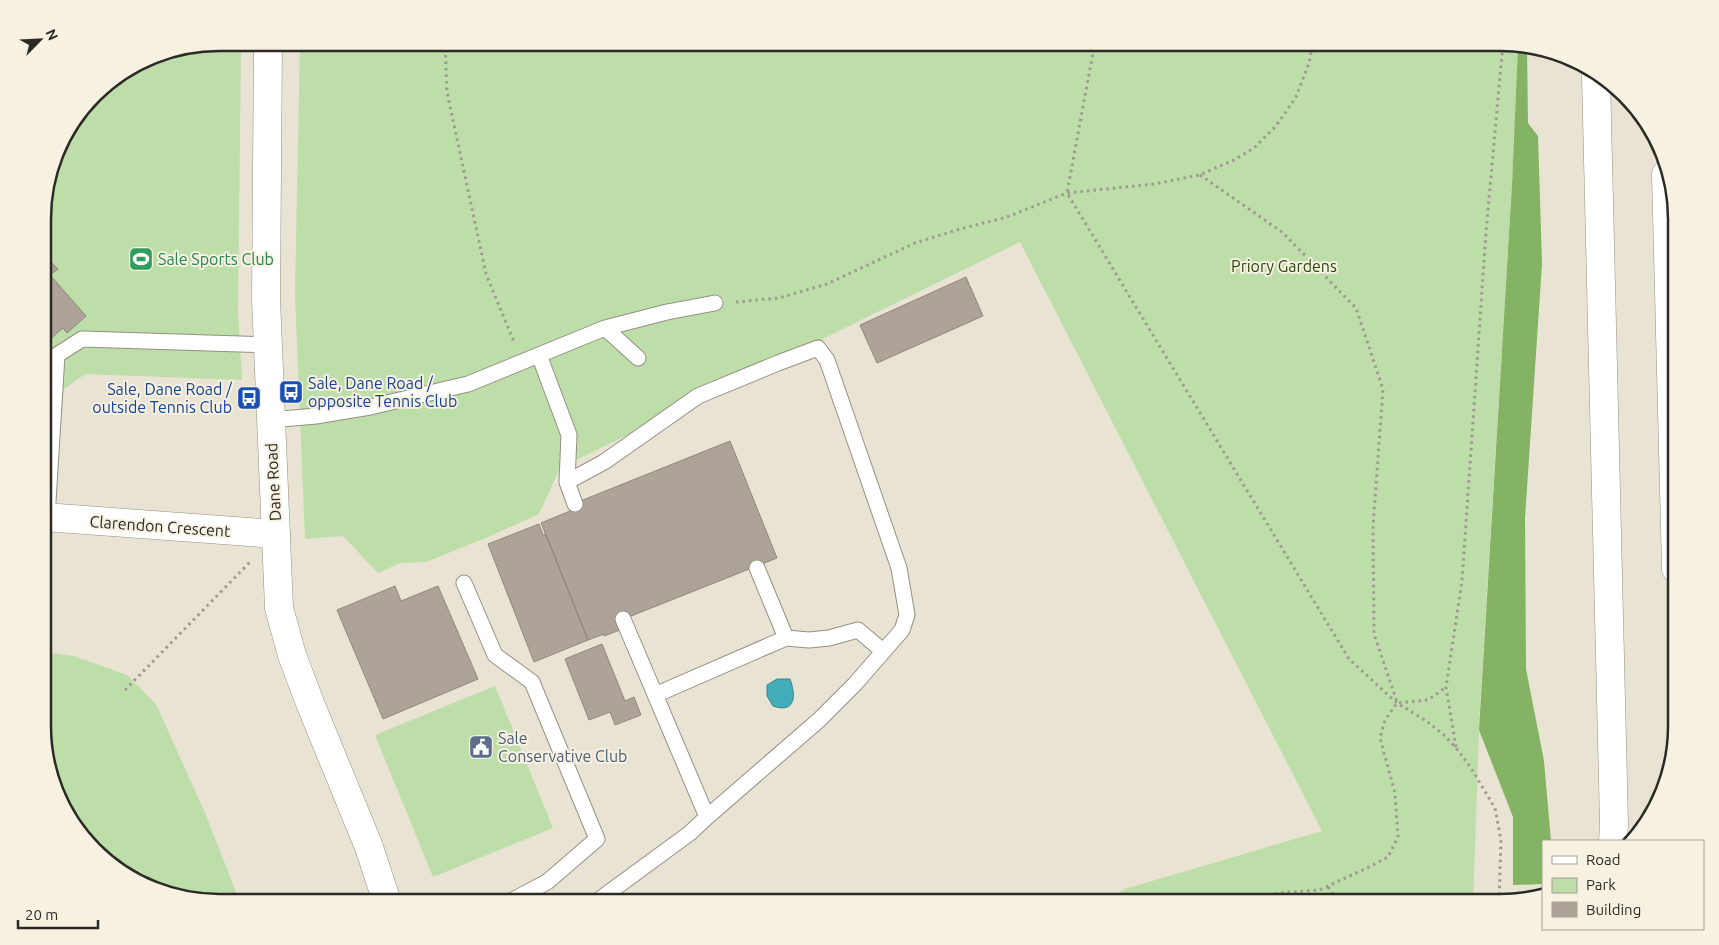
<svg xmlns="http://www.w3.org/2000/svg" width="1719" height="945" font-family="Ubuntu,sans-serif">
  <rect width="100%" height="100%" fill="#e9e3d4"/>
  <!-- green -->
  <path fill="#bddda9" d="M1499,42L1518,47L1512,185L1480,705L1473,902H1101L1125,889L1322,831L1020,242L560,468L539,514L488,537L426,562L400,563L378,573L343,536L305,539L295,294L300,43Z
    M220,43H241L238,311L242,380L85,374L64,389L54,491L44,490L43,208L61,141L103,87L152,56Z
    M44,652L74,656L127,675L156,704L205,813L240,902H220L141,884L79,833L44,749Z
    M495,686L553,828L433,877L375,735Z"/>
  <!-- forest -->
  <path fill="#84b363" d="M1518,47L1527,49L1528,123L1538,136L1542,264L1525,518L1526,669L1544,761L1551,841H1543V884L1513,885V817L1479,730L1512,185Z"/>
  <!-- water -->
  <path fill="#42adb8" stroke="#3b868c" d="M777,679H790C796,695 796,714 773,706L767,696V685Z"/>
  <!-- building -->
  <path fill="#aea398" stroke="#92877c" d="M49,260L58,269L50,275L86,316L67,333L63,328L43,345V265Z
    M966,277L983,316L877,363L860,325Z
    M730,441L777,558L616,622L620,630L604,636V634L588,640L541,523L570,511L568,506Z
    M539,524L543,535L546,534L588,640L534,662L488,544Z
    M395,586L401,601L438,586L478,679L383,719L337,610Z
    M602,644L625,701L634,697L641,715L615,725L610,712L589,720L565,659Z"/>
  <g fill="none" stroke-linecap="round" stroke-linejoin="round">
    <defs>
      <path id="service" d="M605,328L638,358
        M539,355L569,435L567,482L575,504
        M270,420L316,416L370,407L468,384L605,328L667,312L715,303
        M567,482L604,462L698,396L778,363L818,348L827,360L899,568L907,615L902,630L855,684L819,720L707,817
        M47,518L57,355L82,339L268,345
        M757,568L786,638
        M464,583L495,655L532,682L597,839L547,882L509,902
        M655,695L786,638L809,640L829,638L858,630L883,651
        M596,902L690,833L707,817L623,619"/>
      <path id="minor" d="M44,517L276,534"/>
      <path id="secondary" d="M268,42L266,299L279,608L292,655L310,703L369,847L387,902"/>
      <path id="motorway" d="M1596,76L1614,824L1613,841
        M1666,174L1676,569"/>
    </defs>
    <!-- service casing -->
    <use href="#service" stroke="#959082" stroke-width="17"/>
    <!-- minor casing -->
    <use href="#minor" stroke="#959082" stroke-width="29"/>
    <!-- secondary casing -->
    <use href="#secondary" stroke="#959082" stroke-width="29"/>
    <!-- motorway casing -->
    <use href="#motorway" stroke="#959082" stroke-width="29"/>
    <!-- path -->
    <path stroke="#9e9a8f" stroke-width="3" stroke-dasharray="2.5 4" stroke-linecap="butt" d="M445,42L447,92L486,274L514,342
      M1095,42L1067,193L1349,659L1397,703L1425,720L1443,734L1456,748L1471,768L1495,808L1501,840L1499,902
      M1200,175L1282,232L1356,308L1383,389L1373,526L1374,634L1397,702
      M736,302L779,298L827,284L915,243L960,229L1007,217L1067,193L1154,184L1199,175L1234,160L1254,148L1276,126L1296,97L1309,63L1313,42
      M125,690L250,562
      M1456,747L1446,687L1462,581L1486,232L1503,43
      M1328,887L1334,896L1348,894L1366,902
      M1230,902L1278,893L1319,890L1367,868L1388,857L1398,837L1395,793L1380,738L1385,720L1397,703L1428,700L1446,687"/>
    <!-- service -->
    <use href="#service" stroke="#fff" stroke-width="15"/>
    <!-- minor -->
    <use href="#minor" stroke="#fff" stroke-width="28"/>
    <!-- secondary -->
    <use href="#secondary" stroke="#fff" stroke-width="28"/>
    <!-- motorway -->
    <use href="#motorway" stroke="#fff" stroke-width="28"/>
  </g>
  <!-- icons -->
  <defs>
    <symbol id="stadium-square" viewBox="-11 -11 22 22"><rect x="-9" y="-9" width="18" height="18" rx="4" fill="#2e9e5b" stroke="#f6f1e1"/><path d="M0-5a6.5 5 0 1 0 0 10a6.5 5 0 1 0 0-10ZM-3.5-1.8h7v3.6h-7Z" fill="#fff"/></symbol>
    <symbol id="bus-square" viewBox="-11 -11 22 22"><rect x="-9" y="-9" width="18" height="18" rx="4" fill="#1a4fb4" stroke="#f6f1e1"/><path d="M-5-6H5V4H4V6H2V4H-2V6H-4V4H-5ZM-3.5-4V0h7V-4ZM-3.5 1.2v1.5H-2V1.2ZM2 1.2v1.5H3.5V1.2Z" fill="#fff"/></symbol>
    <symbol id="civic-square" viewBox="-11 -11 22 22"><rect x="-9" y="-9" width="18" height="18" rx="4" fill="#5c6f8a" stroke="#f6f1e1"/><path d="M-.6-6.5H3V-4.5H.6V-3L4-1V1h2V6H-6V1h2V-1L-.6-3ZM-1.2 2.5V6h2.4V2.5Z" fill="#fff"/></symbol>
  </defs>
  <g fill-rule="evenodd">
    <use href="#stadium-square" x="127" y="245" width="28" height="28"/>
    <use href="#bus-square" x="277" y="378" width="28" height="28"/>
    <use href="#bus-square" x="235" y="384" width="28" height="28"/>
    <use href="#civic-square" x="467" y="733" width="28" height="28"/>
  </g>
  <g text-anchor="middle" stroke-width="4" stroke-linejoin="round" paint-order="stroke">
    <!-- leisure labels -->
    <g font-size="16" fill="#27864d" stroke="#f6f1e1" text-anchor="start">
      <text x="158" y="265">Sale Sports Club</text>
    </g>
    <!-- park labels -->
    <g font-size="16" fill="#2a490f" stroke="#f6f1e1">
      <text x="1284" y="272">Priory Gardens</text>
    </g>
    <!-- transit labels -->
    <g font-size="16" fill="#164399" stroke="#f6f1e1" text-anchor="start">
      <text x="308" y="389">Sale, Dane Road /<tspan x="308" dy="18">opposite Tennis Club</tspan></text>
      <text x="232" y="395" text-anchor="end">Sale, Dane Road /<tspan x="232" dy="18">outside Tennis Club</tspan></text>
    </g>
    <!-- street labels -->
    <g font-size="16" fill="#2c2a25" stroke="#f6f1e1">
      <text transform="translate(273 482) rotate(-93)" y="6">Dane Road</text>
      <text transform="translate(160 526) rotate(4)" y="6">Clarendon Crescent</text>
    </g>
    <!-- service labels -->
    <g font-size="16" fill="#4e5e75" stroke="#f6f1e1" text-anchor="start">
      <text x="498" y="744">Sale<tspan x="498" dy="18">Conservative Club</tspan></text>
    </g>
  </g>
  <!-- crop -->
  <path d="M0 0H1719V945H0ZM219 51H1500A168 168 0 0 1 1668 219V726A168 168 0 0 1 1500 894H219A168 168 0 0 1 51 726V219A168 168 0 0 1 219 51Z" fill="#f6f1e1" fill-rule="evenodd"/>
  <path fill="none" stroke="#2c2a25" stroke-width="2.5" d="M219 51H1500A168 168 0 0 1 1668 219V726A168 168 0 0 1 1500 894H219A168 168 0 0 1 51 726V219A168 168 0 0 1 219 51Z"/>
  <!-- legend -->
  <rect x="1542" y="840" width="162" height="90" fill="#f6f1e1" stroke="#a5a196"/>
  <rect x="1552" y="856" width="25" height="8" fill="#ffffff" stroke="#a5a196"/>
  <text x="1586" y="865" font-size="15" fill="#2c2a25">Road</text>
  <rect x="1552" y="878" width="25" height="15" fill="#bddda9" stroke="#a5a196"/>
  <text x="1586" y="890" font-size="15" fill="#2c2a25">Park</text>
  <rect x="1552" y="902" width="25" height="15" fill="#aea398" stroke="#a5a196"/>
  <text x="1586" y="915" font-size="15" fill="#2c2a25">Building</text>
  <!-- north arrow -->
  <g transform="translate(40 40) rotate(66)" stroke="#f6f1e1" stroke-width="4" paint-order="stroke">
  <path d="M0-4L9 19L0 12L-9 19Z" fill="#2c2a25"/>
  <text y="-8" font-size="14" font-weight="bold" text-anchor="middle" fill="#2c2a25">N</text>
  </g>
  <!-- scale -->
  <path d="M18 920v8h80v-8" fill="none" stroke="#2c2a25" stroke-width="2.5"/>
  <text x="25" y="920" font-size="15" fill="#2c2a25" stroke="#f6f1e1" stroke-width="4" paint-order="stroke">20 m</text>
</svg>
